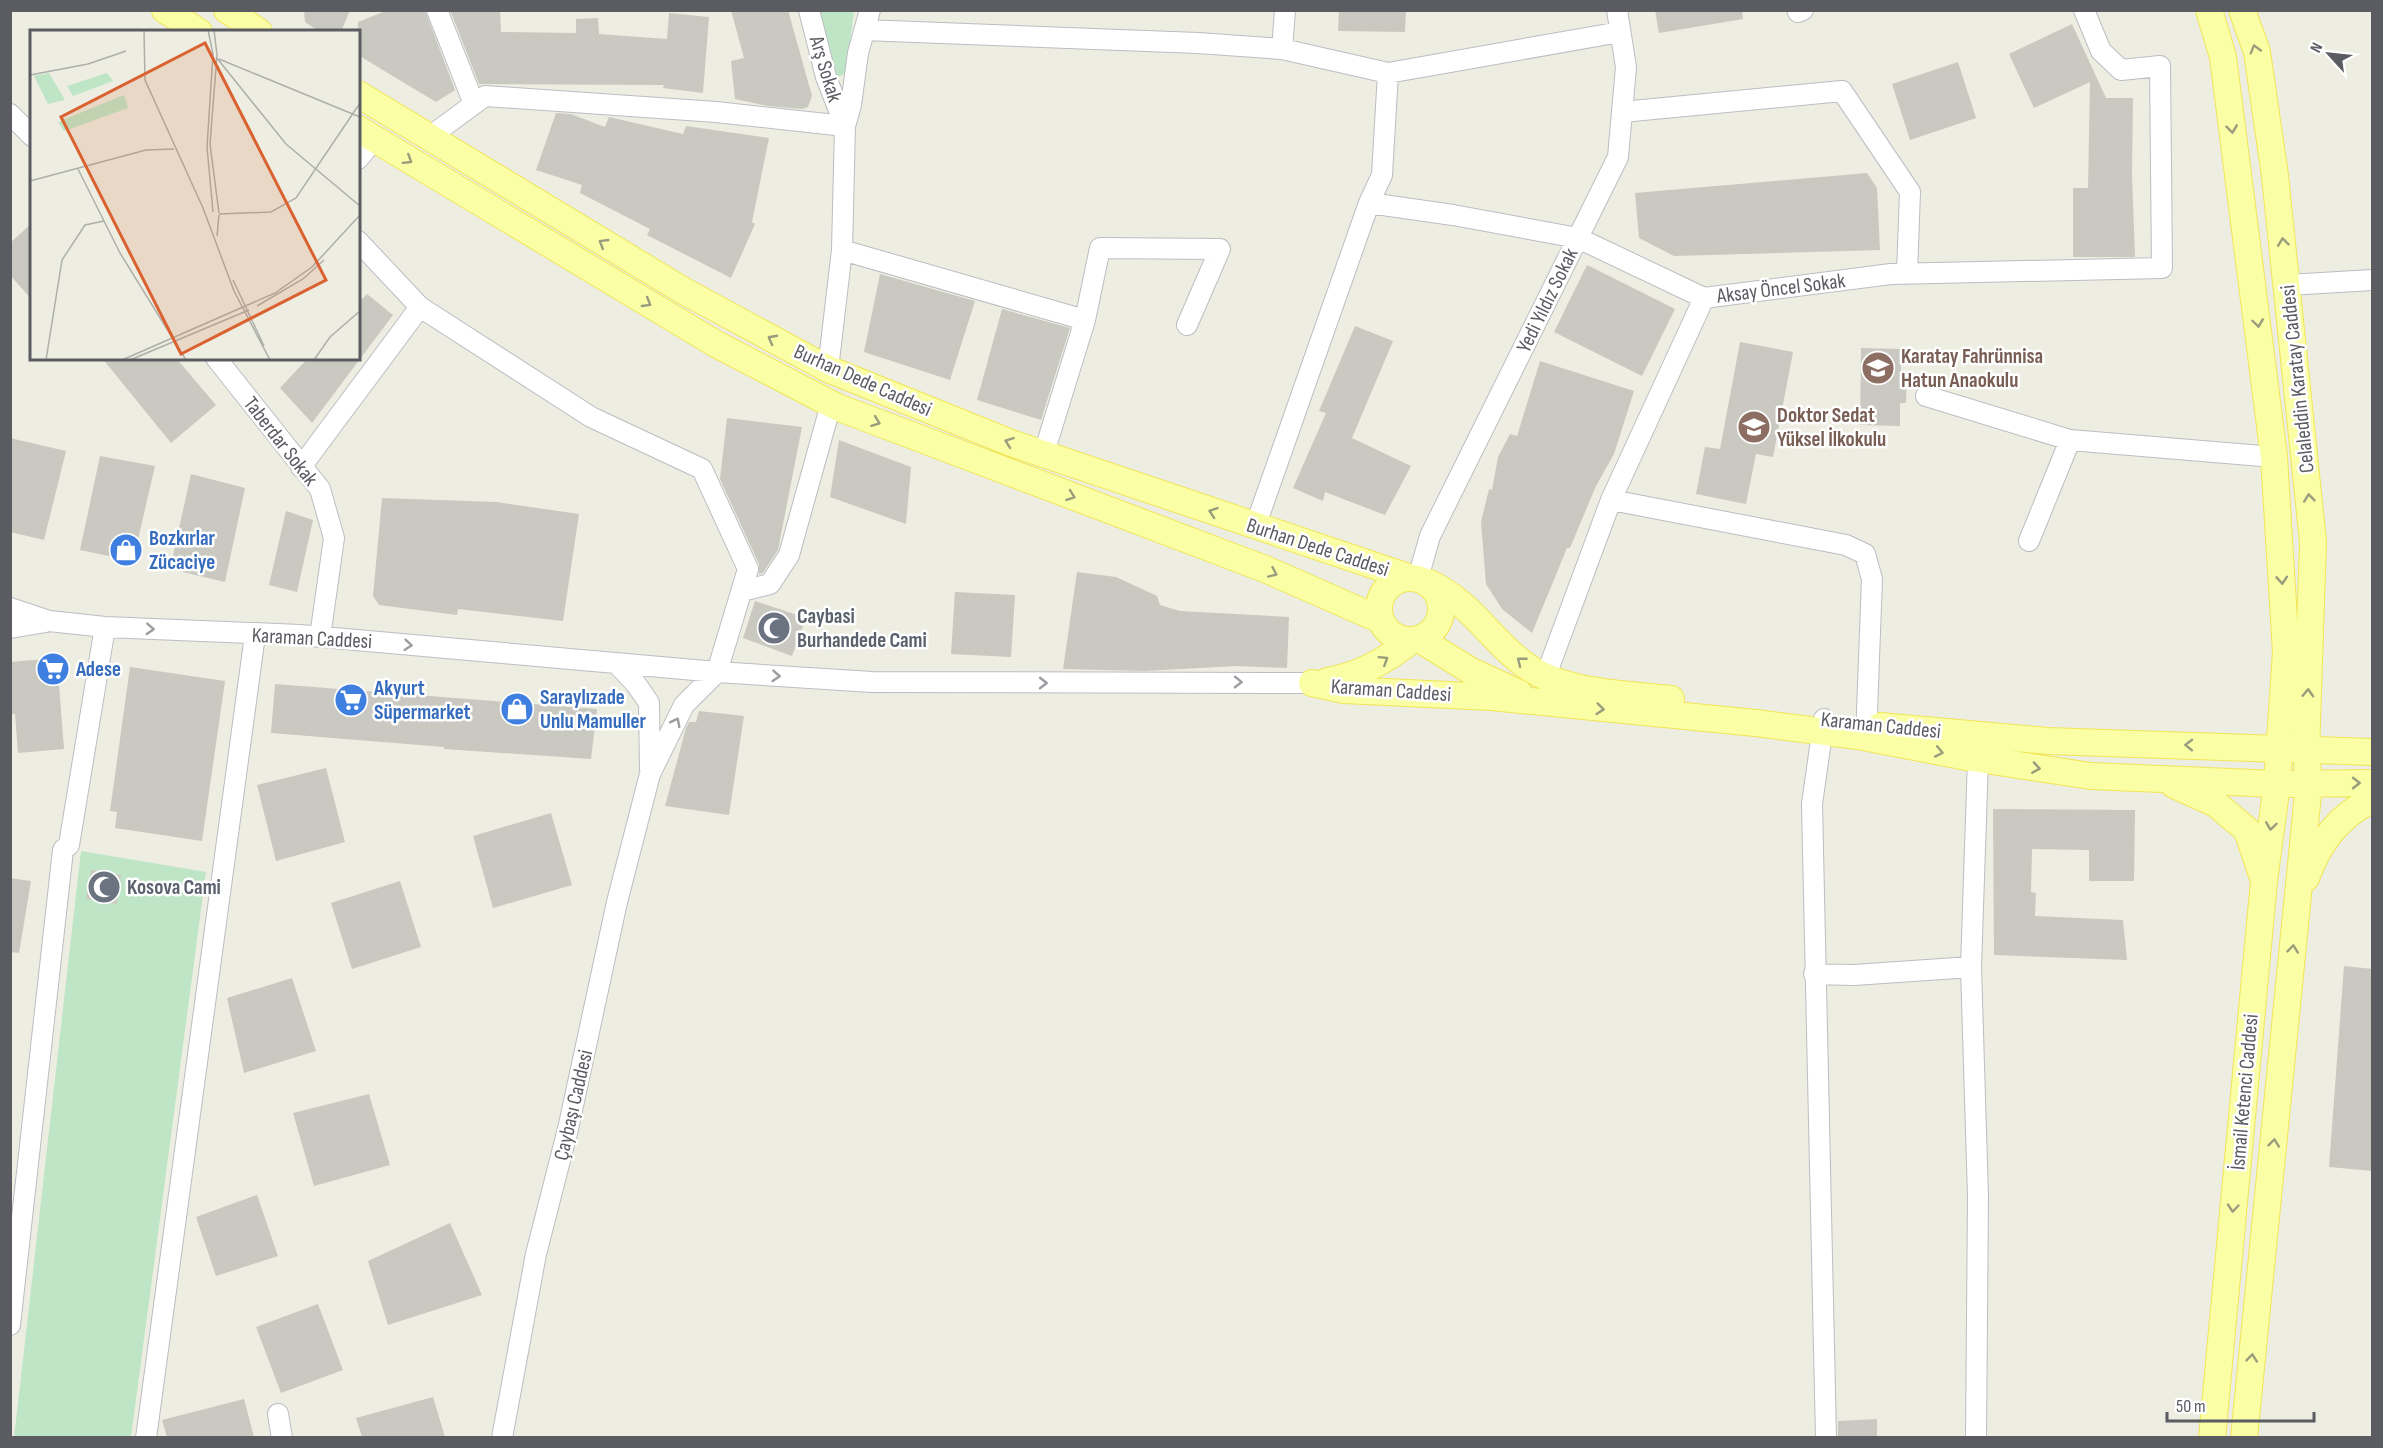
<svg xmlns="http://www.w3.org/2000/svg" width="2383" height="1448" font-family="'Sofia Sans Condensed',sans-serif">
  <rect width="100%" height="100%" fill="#edede1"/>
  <!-- green -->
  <path fill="#bde5c6" d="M816,11H854L846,73L838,77L833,71Z
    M81,851L206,872L131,1437L14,1438Z"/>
  <!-- building -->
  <path fill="#cac9c1" d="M304,10H350L341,32H320L305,22Z
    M388,10H425L455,90L436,102L358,55V22Z
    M450,10H500L501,32L576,33V19L598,18L599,34L667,39L669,13L709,17L703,93L663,88L664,85L479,84Z
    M731,10H788L812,96L808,107L802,109L768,106L735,99L731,61L744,58Z
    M1339,10H1406L1405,32L1338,31Z
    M1655,10H1742L1743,19L1659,33Z
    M2072,24L2106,98H2133L2132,175L2135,257H2073V188H2088L2090,82L2034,108L2009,54Z
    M1958,62L1976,118L1910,140L1892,84Z
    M556,113L571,114L605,127L609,117L683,134L686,126L769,138L752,222L755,224L731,278L647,235L650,229L580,193L582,185L536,170Z
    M1867,173L1877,188L1880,250L1674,256L1639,238L1635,193Z
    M32,223V300L10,275V243Z
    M1587,265L1675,309L1642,376L1554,332Z
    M880,274L975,301L950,380L864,352Z
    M367,294L393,315L312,423L280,388L308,358H358V303Z
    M1002,309L1070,328L1041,420L977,400Z
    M1355,326L1393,341L1352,438L1411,466L1385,515L1325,492L1323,501L1293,488L1326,413L1319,411Z
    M1740,342L1793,352L1773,457L1756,454L1746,504L1696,494L1705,447L1720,449Z
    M1861,348L1901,349V371H1907L1906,403H1900V426L1860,425Z
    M102,358H176L216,405L171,443Z
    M1540,361L1634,391L1614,454L1596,486L1570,548H1567L1532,633L1502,609L1486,584L1481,522L1489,489L1492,490L1498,457L1510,434L1517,436Z
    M727,418L802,427L778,550L763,573L759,574V564L720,479Z
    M10,438L66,451L44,540L10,532Z
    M839,440L911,467L906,524L830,497Z
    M100,456L155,466L133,561L80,550Z
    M191,474L245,488L225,582L170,569Z
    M382,498L496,502L579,514L563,621L458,609L457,615L379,605L373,596Z
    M286,511L313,520L297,592L269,585Z
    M1077,572L1116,577L1157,596L1160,605L1180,611L1289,617L1287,668L1236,666L1145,671L1063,669Z
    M955,592L1015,595L1011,657L951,654Z
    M755,601L806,618L792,656L743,638Z
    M57,658L64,749L18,753L15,714H10V662Z
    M130,667L225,681L202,841L115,828L117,812L110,811Z
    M275,684L597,709L591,759L444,749V747L271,733Z
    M699,711L744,716L729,815L665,806L686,728L689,722H696Z
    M326,768L345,842L276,861L257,785Z
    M1993,809L2135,810L2134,881H2089V850L2032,849L2031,892L2036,893L2035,916L2123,920L2127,960L1994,955Z
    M551,813L572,885L493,908L473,836Z
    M91,870L121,875L117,904L86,899Z
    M10,878L31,881L19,953L10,952Z
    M400,881L421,947L352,969L331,903Z
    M2344,966L2373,969V1171L2329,1167Z
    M292,978L316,1051L244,1073L227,998Z
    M369,1094L390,1165L314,1186L293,1113Z
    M257,1195L278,1256L216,1276L196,1217Z
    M450,1223L482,1295L388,1325L368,1261Z
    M318,1304L343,1370L281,1393L256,1327Z
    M433,1397L445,1437H362L356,1418Z
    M244,1399L254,1437H167L162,1420Z
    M1877,1419V1437H1838V1421Z"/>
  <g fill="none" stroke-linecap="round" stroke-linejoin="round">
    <defs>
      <path id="minor" d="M437,10L474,104
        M1798,12L1803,10
        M864,30L1198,43L1282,49L1388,73L1620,32
        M1282,49L1285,10
        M1622,112L1842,91L1910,192L1907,274
        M10,114L32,136
        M428,138L485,96L716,112L845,126L826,77L809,10
        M358,159L375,139
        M1369,203L1453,215L1578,238L1704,298
        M358,241L420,307L591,417L702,469L748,569L717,672L684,705L650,774L617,902L568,1129L536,1254L502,1438
        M842,250L1085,320
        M2288,285L2372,280
        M216,358L320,489L334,538L320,637
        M828,369L842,250L845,126L851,105L858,53L870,10
        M1926,396L2070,440
        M1044,453L1085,320L1100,248L1220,249L1187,325
        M301,467L420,307
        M1611,500L1846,545L1865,554L1872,579L1866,738
        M1255,527L1369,203L1382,175L1388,73
        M2029,541L2070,440L2274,457
        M1418,578L1430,536L1618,157L1626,67L1617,10
        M742,591L770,584L789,555L831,404
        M10,608L49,621L105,627L300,635L717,672L872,682L1312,683
        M10,628L46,622
        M616,663L636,684L649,703L650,769
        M1545,678L1611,500L1704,298L1891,274L2162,268L2160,66L2121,70L2101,51L2084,10
        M1824,719L1812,804L1826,1438
        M1814,974L1854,975L1971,967
        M10,1325L63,850L69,845L105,627
        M278,1414L282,1438
        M146,1438L255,635
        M1976,1438L1978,1196L1971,967L1978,759"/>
      <path id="major" d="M165,10L199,32
        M227,10L259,32
        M2209,10L2223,57L2274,457L2286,652L2277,784L2264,881L2212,1438
        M2242,10L2257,52L2275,176L2313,542L2306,752L2309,784L2244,1438
        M358,94L684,291L828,369L1011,443L1408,577
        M358,129L716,344L837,407L1265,569L1381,620
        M1379 609a31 31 0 1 1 62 0a31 31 0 1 1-62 0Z
        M1427,582C1468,600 1488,636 1521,662C1561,694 1622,693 1671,699
        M1419,639L1471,671L1519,693
        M1327,681C1361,675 1385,661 1412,640
        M1312,683L1344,690L1491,697L1756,723L1858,736L1972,758L2091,776L2277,784L2372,783
        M1880,726L2048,741L2372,752
        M2174,785L2216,804L2247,830L2262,875
        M2306,878C2318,844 2339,815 2372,800"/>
    </defs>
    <!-- minor casing -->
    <use href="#minor" stroke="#bcbdc3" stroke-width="22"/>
    <!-- major casing -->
    <use href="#major" stroke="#f0e657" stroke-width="28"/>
    <!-- minor -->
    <use href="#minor" stroke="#fff" stroke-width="20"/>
    <!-- major -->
    <use href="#major" stroke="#fafea5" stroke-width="26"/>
  </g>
  <!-- one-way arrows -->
  <defs><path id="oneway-chevron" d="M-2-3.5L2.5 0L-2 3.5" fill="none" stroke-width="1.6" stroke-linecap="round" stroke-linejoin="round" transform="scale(1.5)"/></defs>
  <g stroke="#9a9d7d">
    <use href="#oneway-chevron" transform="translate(2255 49) rotate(-106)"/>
    <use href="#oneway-chevron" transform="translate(2232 129) rotate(83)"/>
    <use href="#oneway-chevron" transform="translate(408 160) rotate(32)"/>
    <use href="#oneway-chevron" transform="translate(2283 242) rotate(-97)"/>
    <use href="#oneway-chevron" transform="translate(603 243) rotate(-149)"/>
    <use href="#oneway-chevron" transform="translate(647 303) rotate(31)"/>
    <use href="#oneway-chevron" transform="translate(2258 323) rotate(82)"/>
    <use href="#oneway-chevron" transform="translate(772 339) rotate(-152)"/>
    <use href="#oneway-chevron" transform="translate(876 422) rotate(21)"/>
    <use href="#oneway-chevron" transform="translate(1009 442) rotate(-160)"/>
    <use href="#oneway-chevron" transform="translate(1071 496) rotate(20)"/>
    <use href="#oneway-chevron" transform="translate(2309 498) rotate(-96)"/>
    <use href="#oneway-chevron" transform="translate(1213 512) rotate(-161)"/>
    <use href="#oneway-chevron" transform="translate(1273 573) rotate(24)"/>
    <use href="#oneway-chevron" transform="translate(2282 580) rotate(86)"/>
    <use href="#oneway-chevron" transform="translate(1384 660) rotate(-32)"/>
    <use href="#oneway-chevron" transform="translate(1521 661) rotate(-142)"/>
    <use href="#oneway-chevron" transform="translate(2308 693) rotate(-88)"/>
    <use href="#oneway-chevron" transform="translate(1600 709) rotate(6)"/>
    <use href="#oneway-chevron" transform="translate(2189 745) rotate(-179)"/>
    <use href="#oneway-chevron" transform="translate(1939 752) rotate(11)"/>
    <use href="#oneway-chevron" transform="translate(2036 768) rotate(9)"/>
    <use href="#oneway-chevron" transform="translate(2356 783)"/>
    <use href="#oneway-chevron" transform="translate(2271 826) rotate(98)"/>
    <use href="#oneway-chevron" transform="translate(2293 949) rotate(-84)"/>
    <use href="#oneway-chevron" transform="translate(2274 1143) rotate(-84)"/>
    <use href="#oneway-chevron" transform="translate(2233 1208) rotate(95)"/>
    <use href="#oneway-chevron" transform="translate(2252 1358) rotate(-84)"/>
  </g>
  <g stroke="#9c9da1">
    <use href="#oneway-chevron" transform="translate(150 629) rotate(3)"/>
    <use href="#oneway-chevron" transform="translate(408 645) rotate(5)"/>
    <use href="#oneway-chevron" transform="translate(776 676) rotate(4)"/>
    <use href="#oneway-chevron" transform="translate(1238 682) rotate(1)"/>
    <use href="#oneway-chevron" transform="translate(1043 683)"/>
    <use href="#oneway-chevron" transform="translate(676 722) rotate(-63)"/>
  </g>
  <!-- icons -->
  <defs>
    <symbol id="school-disc" viewBox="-11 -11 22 22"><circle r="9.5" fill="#8d6e63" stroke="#fff"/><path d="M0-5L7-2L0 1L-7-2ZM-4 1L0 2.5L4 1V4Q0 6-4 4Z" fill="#fff"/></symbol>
    <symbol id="shop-disc" viewBox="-11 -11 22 22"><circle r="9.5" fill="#3f7fe0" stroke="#fff"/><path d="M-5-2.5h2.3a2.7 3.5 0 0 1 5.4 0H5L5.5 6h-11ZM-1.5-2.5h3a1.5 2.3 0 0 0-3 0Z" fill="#fff"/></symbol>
    <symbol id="mosque-disc" viewBox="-11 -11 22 22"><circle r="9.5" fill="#6b7280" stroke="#fff"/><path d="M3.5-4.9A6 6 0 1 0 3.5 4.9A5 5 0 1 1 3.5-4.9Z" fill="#fff"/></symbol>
    <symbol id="supermarket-disc" viewBox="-11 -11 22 22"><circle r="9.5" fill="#3f7fe0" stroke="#fff"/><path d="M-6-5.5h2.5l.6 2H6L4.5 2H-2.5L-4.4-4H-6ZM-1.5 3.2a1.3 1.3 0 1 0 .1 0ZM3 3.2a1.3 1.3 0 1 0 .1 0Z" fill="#fff"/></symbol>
  </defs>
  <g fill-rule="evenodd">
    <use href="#school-disc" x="1859" y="349" width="38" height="38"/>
    <use href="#school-disc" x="1735" y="408" width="38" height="38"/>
    <use href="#shop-disc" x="107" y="531" width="38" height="38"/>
    <use href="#mosque-disc" x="755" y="609" width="38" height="38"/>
    <use href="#supermarket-disc" x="34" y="650" width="38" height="38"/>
    <use href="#supermarket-disc" x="332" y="681" width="38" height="38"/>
    <use href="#shop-disc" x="498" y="690" width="38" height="38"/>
    <use href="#mosque-disc" x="85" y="868" width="38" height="38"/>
  </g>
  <g text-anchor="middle" stroke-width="5" stroke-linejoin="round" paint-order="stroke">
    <!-- street labels -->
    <g font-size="21" fill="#5a5c62" stroke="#fff">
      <text transform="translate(826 69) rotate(73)" y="7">Arş Sokak</text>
      <text transform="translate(1781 288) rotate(-7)" y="7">Aksay Öncel Sokak</text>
      <text transform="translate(1547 300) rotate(-64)" y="7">Yedi Yıldız Sokak</text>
      <text transform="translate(2297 379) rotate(-96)" y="7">Celaleddin Karatay Caddesi</text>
      <text transform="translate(863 380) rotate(24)" y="7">Burhan Dede Caddesi</text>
      <text transform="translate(281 441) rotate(52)" y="7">Taberdar Sokak</text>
      <text transform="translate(1318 547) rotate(18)" y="7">Burhan Dede Caddesi</text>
      <text transform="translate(312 638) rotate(3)" y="7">Karaman Caddesi</text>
      <text transform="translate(1391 690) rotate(4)" y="7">Karaman Caddesi</text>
      <text transform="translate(1881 725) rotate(6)" y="7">Karaman Caddesi</text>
      <text transform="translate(2244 1092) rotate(-85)" y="7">İsmail Ketenci Caddesi</text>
      <text transform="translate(573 1105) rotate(-77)" y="7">Çaybaşı Caddesi</text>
    </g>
    <!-- education labels -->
    <g font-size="21" font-weight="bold" fill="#785e54" stroke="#fff" text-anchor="start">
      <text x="1901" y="363">Karatay Fahrünnisa<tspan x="1901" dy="24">Hatun Anaokulu</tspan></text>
      <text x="1777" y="422">Doktor Sedat<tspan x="1777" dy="24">Yüksel İlkokulu</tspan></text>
    </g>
    <!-- shop labels -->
    <g font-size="21" font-weight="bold" fill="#366cbe" stroke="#fff" text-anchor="start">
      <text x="149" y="545">Bozkırlar<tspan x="149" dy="24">Zücaciye</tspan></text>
      <text x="76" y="676">Adese</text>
      <text x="374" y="695">Akyurt<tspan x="374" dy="24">Süpermarket</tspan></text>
      <text x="540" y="704">Saraylızade<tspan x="540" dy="24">Unlu Mamuller</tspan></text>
    </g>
    <!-- worship labels -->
    <g font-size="21" font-weight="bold" fill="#5b616d" stroke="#fff" text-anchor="start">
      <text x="797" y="623">Caybasi<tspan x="797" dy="24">Burhandede Cami</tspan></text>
      <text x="127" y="894">Kosova Cami</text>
    </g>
  </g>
  <!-- overview -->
  <g transform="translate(30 30)">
    <rect width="330" height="330" fill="#edede1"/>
    <path d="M19,43L35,70L18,74L4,46ZM77,43L83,51L43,66L37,56ZM94,65L98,78L34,101L28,92Z" fill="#bde5c6"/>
    <path fill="none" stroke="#aeafaa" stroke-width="1.5" d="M114,0L115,50L173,178M178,0L183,24L177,117L183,182M184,0L187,25L180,114L189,183M186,27L256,114L330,176M189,29L330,87M0,45L58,34L96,21M48,139L90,223L156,330M0,151L116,120L144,119M173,178L204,261L240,330M189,184L241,182L266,168L330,73M187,206L189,185M203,250L234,316M227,276L273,249L294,230M16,330L32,230L55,195L74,191M92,330L245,263L282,237L330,185M100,330L219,280M284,330L300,307L330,281"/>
    <path fill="#da6231" fill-opacity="0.15" stroke="#da6231" stroke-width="3" d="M175,13L296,250L151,324L31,87Z"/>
    <rect width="330" height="330" fill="none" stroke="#5a5c62" stroke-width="3"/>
  </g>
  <!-- border -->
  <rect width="2383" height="1448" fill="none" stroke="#5a5c62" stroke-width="24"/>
  <!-- north arrow -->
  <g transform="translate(2329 54) rotate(297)" stroke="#ffffff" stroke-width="4.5" paint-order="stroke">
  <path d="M0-4.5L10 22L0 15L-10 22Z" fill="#5a5c62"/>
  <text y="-9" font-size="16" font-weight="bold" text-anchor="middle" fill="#5a5c62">N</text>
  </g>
  <!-- scale -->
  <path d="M2167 1412v9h147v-9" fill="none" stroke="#5a5c62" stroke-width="3"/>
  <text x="2176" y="1412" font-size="18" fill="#5a5c62" stroke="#ffffff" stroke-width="4.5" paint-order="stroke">50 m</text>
</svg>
